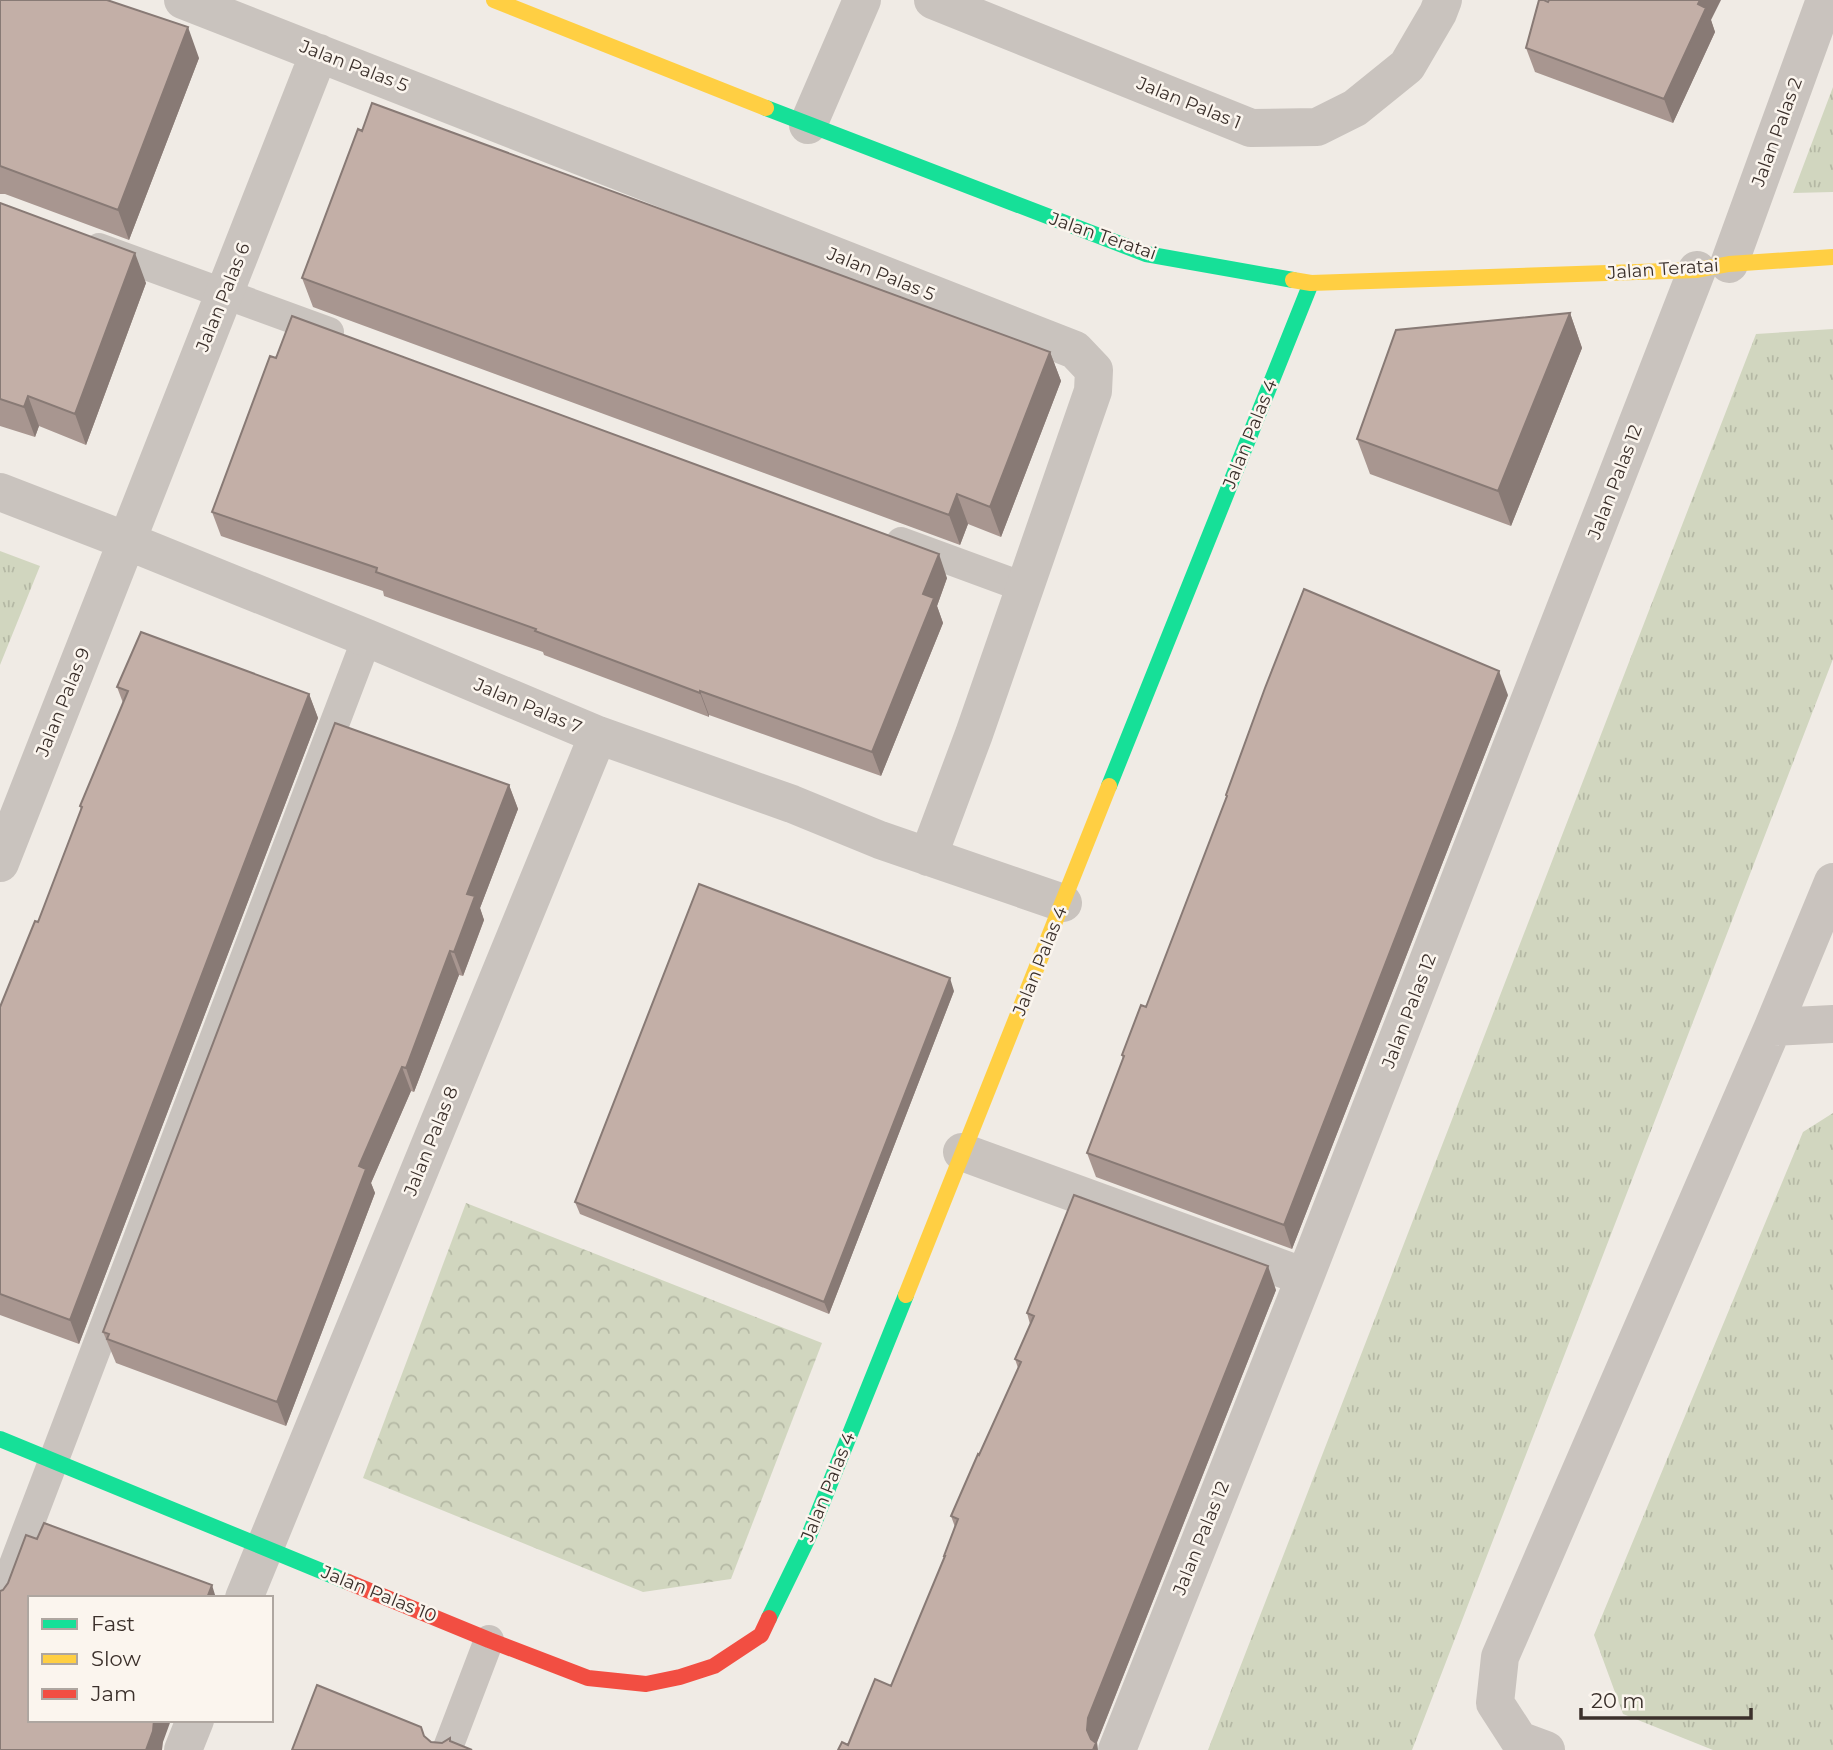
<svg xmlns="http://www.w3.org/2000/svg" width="1833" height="1750" font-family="Montserrat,sans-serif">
  <defs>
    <pattern id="grass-tufts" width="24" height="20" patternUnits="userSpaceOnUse" patternTransform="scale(1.75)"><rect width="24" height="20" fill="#d1d6bf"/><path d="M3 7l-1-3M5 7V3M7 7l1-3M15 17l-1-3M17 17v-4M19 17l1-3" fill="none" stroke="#b4b8a4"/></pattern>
    <pattern id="park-crowns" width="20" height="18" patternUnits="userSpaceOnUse" patternTransform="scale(1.75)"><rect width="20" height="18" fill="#d1d6bf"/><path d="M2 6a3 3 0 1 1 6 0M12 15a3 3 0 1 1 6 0" fill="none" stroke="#b4b8a4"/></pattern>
  </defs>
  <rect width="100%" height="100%" fill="#f0ebe5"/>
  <!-- grass -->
  <path fill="url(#grass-tufts)" d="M1833,87V192L1793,193Z
    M1833,329V659L1412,1750H1208L1756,334Z
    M0,551L40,566L0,665Z
    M1833,1113V1750H1713L1623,1714L1594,1635L1803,1132Z"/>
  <!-- park -->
  <path fill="url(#park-crowns)" d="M466,1203L822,1343L731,1579L643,1592L363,1478Z"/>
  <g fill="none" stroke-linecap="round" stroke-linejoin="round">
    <!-- lane -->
    <path stroke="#c9c3be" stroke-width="30" d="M99,248L329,332
      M901,542L1026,588
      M0,1601L367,638
      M447,1750L489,1640"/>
    <!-- street -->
    <path stroke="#c9c3be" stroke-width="38" d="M183,0L1075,350L1094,370L1093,391L974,734L928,857
      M933,0L1251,128L1317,127L1355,108L1407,66L1438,13L1443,0
      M808,125L862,0
      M1729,264L1825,0
      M0,492L127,541L367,638L598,735L792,804L880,840L1063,903
      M0,863L319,53
      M1773,1027L1833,1024
      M962,1152L1305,1277
      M244,1598L598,735
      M183,1750L195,1720
      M1117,1750L1305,1277L1697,270
      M1546,1750L1519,1740L1495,1703L1500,1657L1773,1027L1833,882"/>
    <!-- fast -->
    <path stroke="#16e098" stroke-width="16" d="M766,108L1146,254L1293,280
      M1109,786L1311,283
      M0,1439L348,1582
      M769,1618L808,1538L906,1295"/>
    <!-- slow -->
    <path stroke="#ffcf43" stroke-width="16" d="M494,0L766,108
      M1293,280L1311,283L1697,270L1729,264L1833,257
      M906,1295L1109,786"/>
    <!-- jam -->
    <path stroke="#f24e42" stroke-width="16" d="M348,1582L489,1640L588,1678L646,1684L680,1677L714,1666L761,1635L769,1618"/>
  </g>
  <!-- wall -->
  <path fill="#a89690" d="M0,0L199,58L129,240L5,194H0Z
    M1548,2L1711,20L1715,32L1673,123L1535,72L1526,48Z
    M0,203L146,283L86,445L39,426L35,437L0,426Z
    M302,278L1050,352L1061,381L1001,537L968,524L960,545L313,307Z
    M1570,313L1582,348L1511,526L1370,474L1357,439Z
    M212,512L947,578L937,606L943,623L881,776L709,715V717L544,655L543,652L384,596L383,591L221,536Z
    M117,687L309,694L318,718L79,1344L0,1315V1007L38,922L81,810L80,806L123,703Z
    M1508,695L1292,1249L1096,1177L1087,1153L1123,1059L1122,1055L1146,1007L1227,798L1226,795Z
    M509,785L518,809L480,908L484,920L463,976L459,975L414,1092L411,1091L371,1183L375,1193L286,1426L116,1363L103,1332Z
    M954,991L829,1314L580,1214L575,1202Z
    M1276,1290L1096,1745H848L891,1686L945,1558L944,1556L955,1527L951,1516L1018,1368L1015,1359L1030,1324L1027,1313Z"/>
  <!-- shaded-wall -->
  <path fill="#887a75" d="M1700,0H1721L1711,20L1715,32L1673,123L1664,99Z
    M188,27L199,58L129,240L118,210Z
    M135,253L146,283L86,445L75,414Z
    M1570,313L1582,348L1511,526L1498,491Z
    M1050,352L1061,381L1001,537L990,507Z
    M28,396L39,426L35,437L24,407Z
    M957,494L968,524L960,545L949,515Z
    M939,554L947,578L937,606L943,623L881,776L872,752L923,594Z
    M1499,671L1508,695L1292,1249L1284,1225Z
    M700,691L709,715V717L700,693Z
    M309,694L318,718L79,1344L70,1320Z
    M509,785L518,809L480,908L484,920L463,976L454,952L467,894Z
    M450,951L459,975L414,1092L406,1068Z
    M950,978L954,991L829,1314L824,1302Z
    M402,1067L411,1091L371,1183L375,1193L286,1426L277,1402L359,1166Z
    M1268,1266L1276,1290L1097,1742L1098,1750H1093L1087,1730L1088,1718Z
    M212,1585L216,1598H207Z
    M154,1720H171L163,1742L162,1750H146Z"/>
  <!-- building -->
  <path fill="#c3afa7" stroke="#887a75" stroke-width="2" d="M0,0H107L188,27L118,210L0,166Z
    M1539,0H1544L1548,2L1549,0H1700L1698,4L1706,8L1664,99L1526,48Z
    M372,103L1050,352L990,507L957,494L949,515L302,278L358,129L362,131Z
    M0,203L135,253L75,414L28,396L24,407L0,399Z
    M1570,313L1498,491L1357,439L1396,330Z
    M292,316L939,554L923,594L934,598L872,752L700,691V693L535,631L536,629L376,572L377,568L212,512L270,356L276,358Z
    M1304,589L1499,671L1284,1225L1087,1153L1124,1056L1122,1055L1141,1005L1146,1007L1227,796L1226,795L1265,688Z
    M141,632L309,694L70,1320L0,1294V1007L35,921L38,922L82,807L80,806L128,691L117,687Z
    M335,723L509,785L467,894L475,896L454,952L450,951L406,1068L402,1067L359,1166L366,1169L277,1402L107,1339L109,1334L103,1332Z
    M699,884L950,978L824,1302L575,1202Z
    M1074,1195L1268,1266L1088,1718L1087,1730L1091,1739L1096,1743L1093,1750H838L842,1742L848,1745L875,1679L891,1686L945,1556H944L958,1519L951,1516L978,1454L979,1455L1021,1362L1015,1359L1034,1316L1027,1313Z
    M44,1523L212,1585L207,1598H30V1720H154L153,1731L146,1750H0V1591L3,1590L8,1583L26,1535L37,1539Z
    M317,1685L421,1727L424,1736L431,1742L442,1743L450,1738V1741L472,1750H292Z"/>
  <g text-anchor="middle" stroke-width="5" stroke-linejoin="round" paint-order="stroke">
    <!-- street labels -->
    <g font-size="18" fill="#3b302b" stroke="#fbf5ee">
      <text transform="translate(354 66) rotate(21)" y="6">Jalan Palas 5</text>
      <text transform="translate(1189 103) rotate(22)" y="6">Jalan Palas 1</text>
      <text transform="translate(1777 132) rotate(-70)" y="6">Jalan Palas 2</text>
      <text transform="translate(1103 236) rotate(19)" y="6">Jalan Teratai</text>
      <text transform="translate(1663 269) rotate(-4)" y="6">Jalan Teratai</text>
      <text transform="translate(881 274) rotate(22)" y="6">Jalan Palas 5</text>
      <text transform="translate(223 297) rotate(-68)" y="6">Jalan Palas 6</text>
      <text transform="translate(1250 434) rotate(-68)" y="6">Jalan Palas 4</text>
      <text transform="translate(1615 482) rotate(-69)" y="6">Jalan Palas 12</text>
      <text transform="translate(63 702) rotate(-68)" y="6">Jalan Palas 9</text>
      <text transform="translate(528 706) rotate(23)" y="6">Jalan Palas 7</text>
      <text transform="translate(1040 961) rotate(-68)" y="6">Jalan Palas 4</text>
      <text transform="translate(1409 1011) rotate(-69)" y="6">Jalan Palas 12</text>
      <text transform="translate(431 1141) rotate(-68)" y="6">Jalan Palas 8</text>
      <text transform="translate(828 1487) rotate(-68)" y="6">Jalan Palas 4</text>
      <text transform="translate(1201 1538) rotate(-68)" y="6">Jalan Palas 12</text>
      <text transform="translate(379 1594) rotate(22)" y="6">Jalan Palas 10</text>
    </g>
  </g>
  <!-- legend -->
  <rect x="28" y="1596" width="245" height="126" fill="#fbf5ee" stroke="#aea6a0" stroke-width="2"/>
  <rect x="42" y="1619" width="35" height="10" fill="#16e098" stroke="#aea6a0" stroke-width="2"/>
  <text x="91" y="1631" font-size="21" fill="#3b302b">Fast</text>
  <rect x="42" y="1654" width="35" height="10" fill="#ffcf43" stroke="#aea6a0" stroke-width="2"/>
  <text x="91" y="1666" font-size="21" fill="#3b302b">Slow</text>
  <rect x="42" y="1689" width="35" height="10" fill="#f24e42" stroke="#aea6a0" stroke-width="2"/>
  <text x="91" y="1701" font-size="21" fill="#3b302b">Jam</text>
  <!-- scale -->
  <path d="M1581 1708v10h170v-10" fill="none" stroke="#3b302b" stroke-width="3.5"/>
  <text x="1591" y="1708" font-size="21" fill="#3b302b" stroke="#fbf5ee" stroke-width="5" paint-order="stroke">20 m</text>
</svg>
